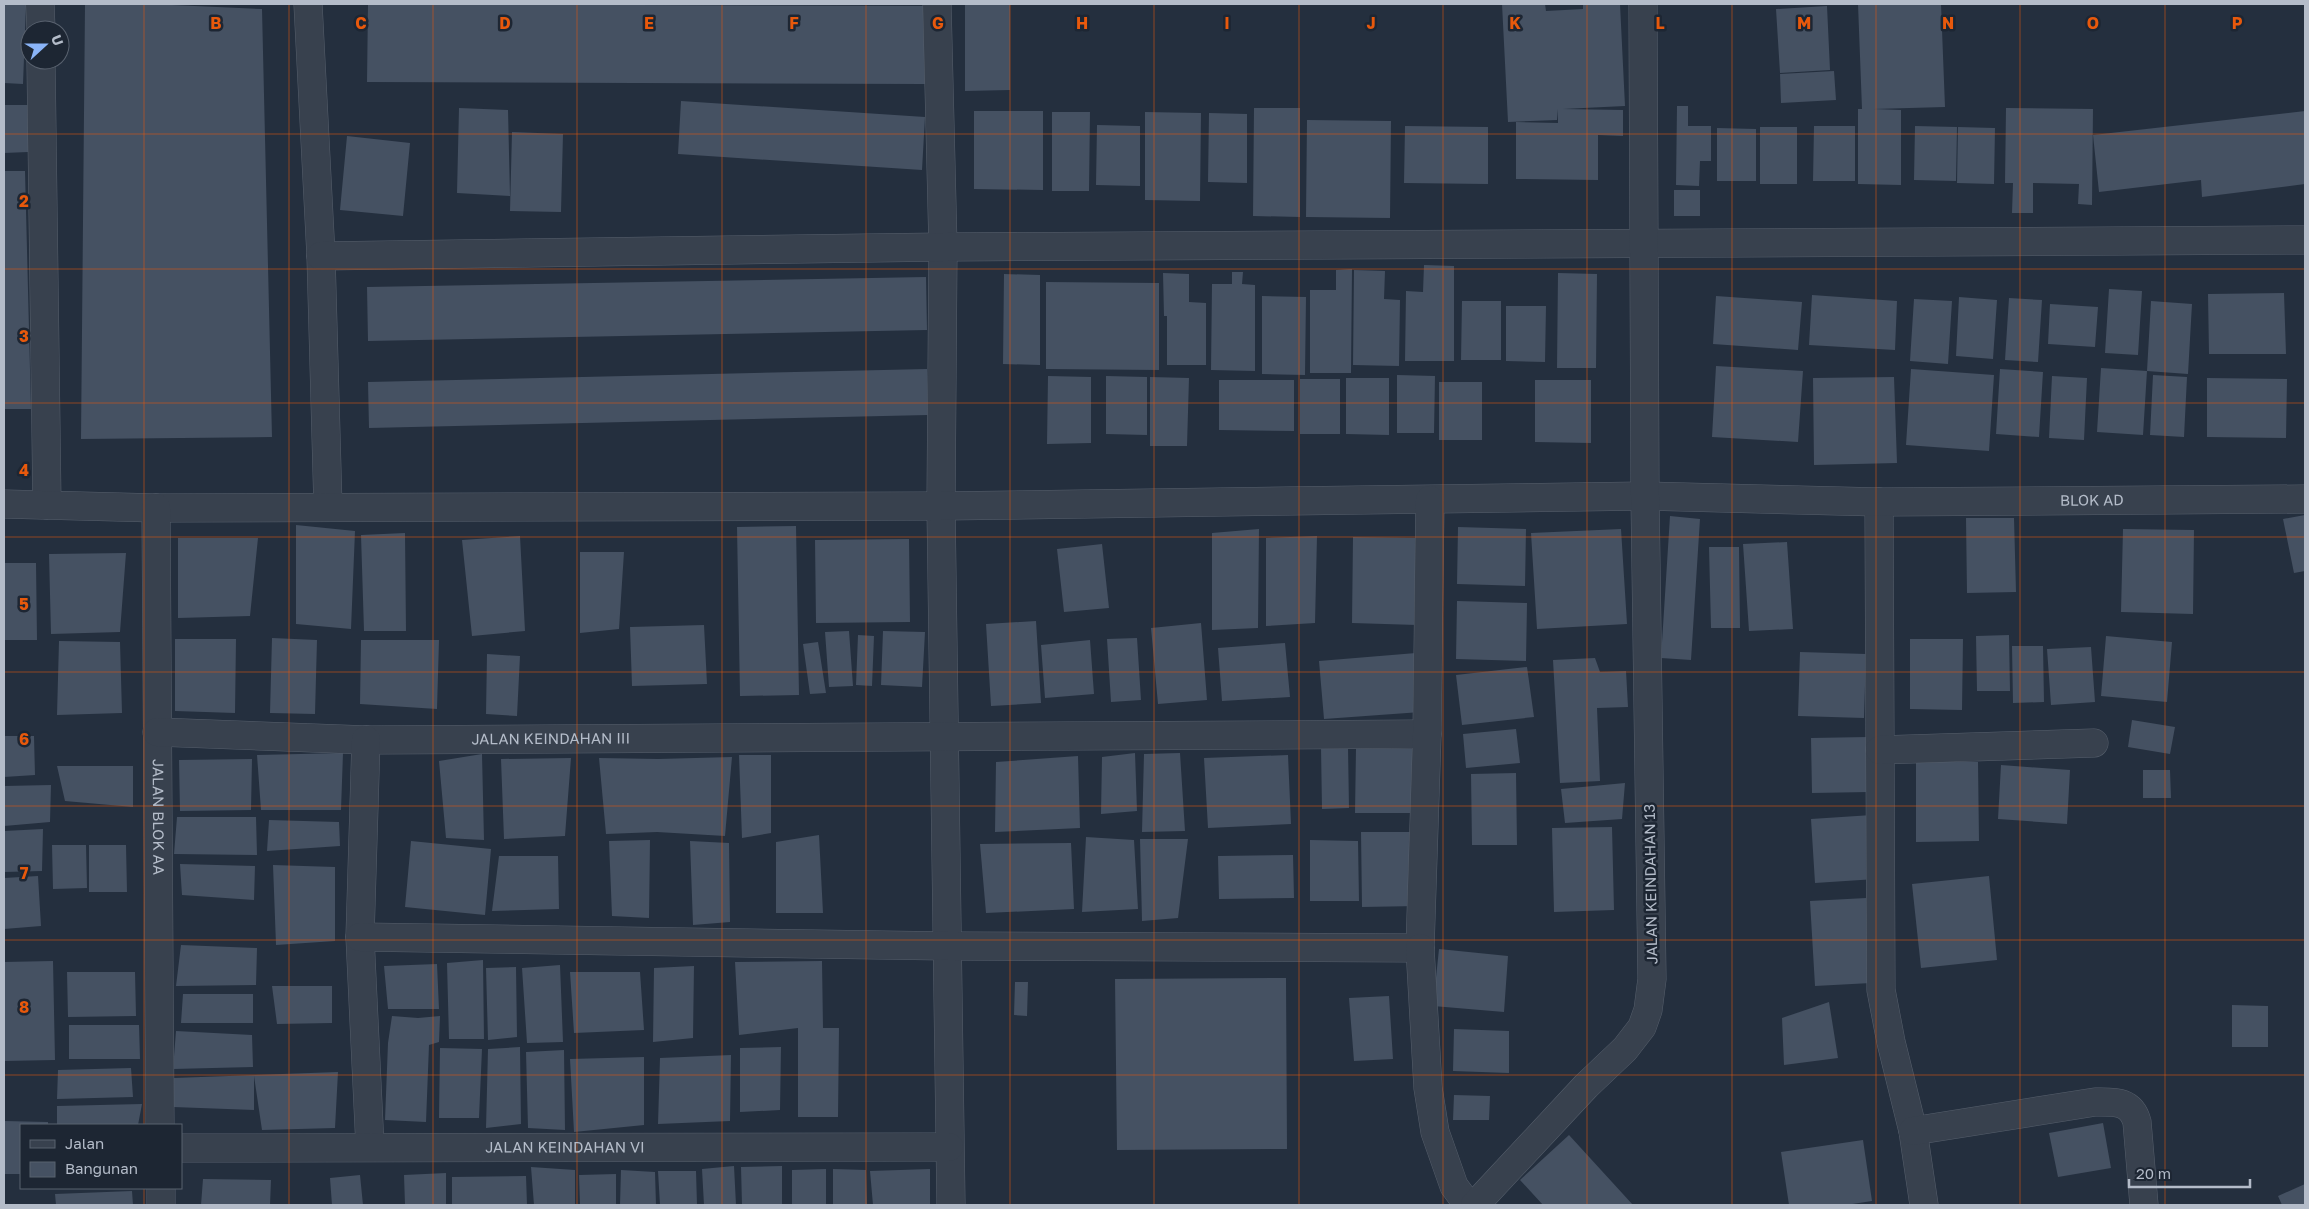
<svg xmlns="http://www.w3.org/2000/svg" width="2309" height="1209" font-family="'Golos Text',sans-serif">
  <rect width="100%" height="100%" fill="#242f3e"/>
  <!-- building -->
  <path fill="#455162" d="M4,4H26L23,84L4,83Z
    M85,4H150L262,9L272,437L81,439Z
    M368,4L925,6V84L367,82Z
    M965,4H1010V90L965,91Z
    M1502,4H1545L1546,11L1583,9V4H1620L1625,106L1563,109L1623,110V136L1598,135V180L1516,179V122L1558,123V109L1557,120L1508,122Z
    M1858,4H1941L1945,107L1874,109L1901,110V185L1858,184V109H1862Z
    M1827,6L1830,70L1780,73L1776,9Z
    M1834,71L1836,100L1781,103L1780,74Z
    M681,101L925,117L922,170L678,154Z
    M4,105H29L28,152L4,153Z
    M1677,106H1688V126H1711V161H1700L1699,186L1676,185Z
    M459,108L508,110L510,196L457,193Z
    M1254,108H1300V217L1253,216Z
    M2006,108L2093,109L2092,205L2078,204L2079,184L2033,183V213H2012L2013,183H2005Z
    M974,111H1043V190L974,189Z
    M2305,111V184L2202,197L2201,180L2099,192L2093,135Z
    M1052,112H1090L1089,191H1052Z
    M1145,112L1201,113L1200,201L1145,200Z
    M1209,113L1247,114V183L1208,182Z
    M1307,120L1391,121L1390,218L1306,217Z
    M1097,125L1140,126V186L1096,185Z
    M1405,126L1488,127V184L1404,183Z
    M1814,126H1855V181H1813Z
    M1915,126L1957,127L1956,181L1914,180Z
    M1760,127H1797V184H1760Z
    M1958,127L1995,128L1994,184L1957,183Z
    M1717,128L1756,129V181H1717Z
    M512,132L563,134L561,212L510,211Z
    M347,136L410,143L403,216L340,210Z
    M4,171H25L31,409H4Z
    M1674,190H1700V216H1674Z
    M1424,265L1454,266V361H1405L1406,291L1423,292Z
    M1352,269L1351,373H1310V290H1336V270Z
    M1354,270L1385,271L1384,299L1400,300L1399,366L1353,365Z
    M1232,272H1243L1242,284L1255,285V371L1211,370L1212,284H1232Z
    M1163,273L1189,274V302L1206,303V365H1167V316H1164Z
    M1558,273L1597,274L1596,368H1557Z
    M1004,274L1040,275V365L1003,364Z
    M926,277L927,330L368,341L367,287Z
    M1046,282L1159,283V370L1046,369Z
    M2109,289L2142,291L2138,355L2105,353Z
    M2284,293L2286,354H2209L2208,294Z
    M1812,295L1897,301L1895,350L1809,345Z
    M1262,296L1306,297L1305,375L1262,374Z
    M1716,296L1802,302L1798,350L1713,344Z
    M1959,297L1997,300L1993,359L1956,356Z
    M2009,298L2042,300L2038,362L2005,360Z
    M1914,299L1952,301L1948,364L1910,361Z
    M1462,301H1501V360H1461Z
    M2151,301L2192,304L2188,374L2147,371Z
    M2050,304L2098,307L2095,347L2048,344Z
    M1506,306H1546L1545,362L1506,361Z
    M1716,366L1803,371L1798,442L1712,437Z
    M2101,368L2147,371L2143,435L2097,432Z
    M927,369L928,415L369,428L368,382Z
    M1911,369L1994,375L1989,451L1906,445Z
    M2000,369L2043,372L2039,437L1996,434Z
    M1397,375L1435,376L1434,433H1397Z
    M2153,375L2187,377L2184,437L2150,435Z
    M1048,376L1091,377V443L1047,444Z
    M1106,376L1147,377V435L1106,434Z
    M2052,376L2087,378L2084,440L2049,438Z
    M1150,377L1189,378L1187,446H1150Z
    M1894,377L1897,463L1814,465L1813,378Z
    M1346,378H1389V435L1346,434Z
    M2207,378L2287,379L2286,438L2207,437Z
    M1300,379H1340V434H1300Z
    M1219,380H1294V431L1219,430Z
    M1535,380H1591V443L1535,442Z
    M1439,382H1482V440H1439Z
    M2305,515V571L2294,573L2283,519Z
    M1670,516L1700,519L1691,660L1661,658Z
    M1966,518H2014L2016,592L1967,593Z
    M296,525L355,531L351,629L296,624Z
    M796,526L799,695L740,696L737,527Z
    M1458,527L1526,529L1525,586L1457,584Z
    M1259,529L1258,628L1212,630V533Z
    M1621,529L1627,624L1537,629L1531,533Z
    M2123,529L2194,530L2193,614L2121,612Z
    M405,533L406,631H364L361,535Z
    M520,536L525,631L472,636L462,540Z
    M1317,536L1315,623L1266,626V538Z
    M1353,537L1418,538L1417,625L1352,623Z
    M178,538H258L250,616L178,618Z
    M909,539L910,622L816,623L815,540Z
    M1787,542L1793,629L1749,631L1743,544Z
    M1102,544L1109,608L1064,612L1057,549Z
    M1709,547H1739L1740,628H1711Z
    M580,552H624L619,629L580,633Z
    M126,553L120,632L51,634L49,554Z
    M4,563H36L37,640H4Z
    M1457,601L1527,603L1526,661L1456,659Z
    M1036,621L1041,703L991,706L986,624Z
    M1201,623L1207,700L1158,704L1151,628Z
    M704,625L707,684L632,686L630,627Z
    M849,631L853,686L829,687L825,632Z
    M883,631L925,632L922,687L881,685Z
    M858,635L874,636L872,686L856,685Z
    M2009,635L2010,691H1977L1976,636Z
    M2106,636L2172,642L2167,702L2101,696Z
    M272,638L317,640L315,714L270,713Z
    M1137,638L1141,700L1111,702L1107,639Z
    M175,639H236L235,713L175,711Z
    M1910,639H1963L1962,710L1910,709Z
    M361,640H439L437,709L360,704Z
    M1090,640L1094,694L1045,698L1041,645Z
    M59,641L120,642L122,713L57,715Z
    M818,642L826,693L810,694L803,644Z
    M1285,643L1290,697L1222,701L1218,648Z
    M2012,646H2043L2044,702L2013,703Z
    M2091,647L2095,702L2051,705L2047,649Z
    M1800,652L1866,654L1864,718L1798,716Z
    M1416,653L1421,712L1324,719L1319,661Z
    M487,654L520,656L517,716L486,714Z
    M1595,658L1600,672L1626,671L1628,707L1597,708L1600,781L1560,783L1553,660Z
    M1527,667L1534,717L1462,725L1456,675Z
    M2132,720L2175,727L2170,754L2128,747Z
    M1516,729L1520,763L1466,768L1463,734Z
    M4,736H34L35,775L4,777Z
    M1868,737L1869,792L1812,793L1811,738Z
    M1321,747H1348L1349,808L1322,809Z
    M1356,748L1412,749V813H1355Z
    M343,753L341,810H261L257,755Z
    M1135,753L1137,811L1101,814L1102,757Z
    M1180,753L1185,831L1142,832L1144,754Z
    M482,754L484,840L446,838L439,761Z
    M739,755H771V833L742,838Z
    M1288,755L1291,824L1208,828L1204,758Z
    M1078,756L1080,828L995,832L996,762Z
    M732,757L725,836L657,832L606,834L599,758L658,759Z
    M571,758L565,836L504,839L501,759Z
    M252,759L251,810L180,811L179,760Z
    M1916,762H1978L1979,841L1916,842Z
    M2001,765L2070,770L2067,824L1998,819Z
    M57,766H133V807L65,801Z
    M2143,770H2170L2171,798H2143Z
    M1516,773L1517,845H1472L1471,774Z
    M1625,783L1622,819L1565,823L1561,789Z
    M51,785L50,822L4,826V786Z
    M1872,815L1876,879L1815,883L1811,819Z
    M177,817H256L257,855L174,854Z
    M269,820L339,822L340,846L267,851Z
    M1612,827L1614,910L1554,912L1552,828Z
    M43,829L42,871L4,872V831Z
    M1361,832H1417L1418,906L1362,907Z
    M819,835L823,913H776V842Z
    M1086,837L1134,840L1138,909L1082,912Z
    M1140,839H1188L1178,918L1142,921Z
    M650,840L649,918L612,916L609,841Z
    M1310,840L1358,841L1359,901H1310Z
    M411,841L491,849L485,915L405,907Z
    M690,841L729,843L730,922L693,925Z
    M1071,843L1074,909L986,913L980,844Z
    M52,845H86L87,888L53,889Z
    M89,845H126L127,892H89Z
    M1293,855L1294,898L1219,899L1218,856Z
    M499,856H558L559,909L492,911Z
    M180,864L255,866L254,900L182,895Z
    M273,865L335,867V941L276,945Z
    M38,876L41,926L4,929V878Z
    M1989,876L1997,960L1921,968L1912,884Z
    M1866,898L1871,983L1815,986L1810,901Z
    M181,945L257,948L256,985L176,986Z
    M1439,949L1508,956L1504,1012L1433,1006Z
    M483,960L484,1039H449L447,963Z
    M53,961L55,1060L4,1061V962Z
    M822,961L823,1028H839L838,1117H798V1028L739,1035L735,962Z
    M437,964L439,1009H388L384,966Z
    M560,965L563,1042L527,1043L522,968Z
    M694,966L693,1038L653,1042L654,968Z
    M516,967L517,1037L488,1040L486,968Z
    M67,972H135L136,1016L68,1017Z
    M570,972H640L644,1030L574,1033Z
    M1286,978L1287,1149L1117,1150L1115,979Z
    M1015,982H1028L1027,1016L1014,1015Z
    M272,986H332V1023L277,1024Z
    M183,994H253V1023H181Z
    M1389,996L1393,1059L1354,1061L1349,998Z
    M1829,1002L1838,1058L1784,1065L1782,1018Z
    M2232,1005L2268,1006V1047H2232Z
    M392,1016L418,1018L440,1016L439,1042L429,1045L426,1122L385,1120L388,1043Z
    M69,1025H139L140,1059H69Z
    M1454,1029L1509,1031V1073L1453,1071Z
    M176,1031L252,1035L253,1067L173,1069Z
    M520,1047L521,1124L486,1128L488,1049Z
    M781,1047L780,1110L740,1112V1048Z
    M440,1048L482,1049L479,1118H439Z
    M564,1050L565,1130L528,1128L526,1052Z
    M731,1055L730,1121L658,1124L660,1058Z
    M644,1057V1125L574,1132L570,1059Z
    M131,1068L133,1097L57,1099L58,1070Z
    M338,1072L335,1128L262,1130L254,1076V1110L173,1107L174,1078Z
    M1454,1095L1490,1096L1489,1120H1453Z
    M142,1104L138,1125H57V1106Z
    M4,1121L48,1122V1125H21V1174H4Z
    M2103,1123L2111,1168L2058,1177L2049,1133Z
    M1569,1135L1633,1205H1543L1520,1180Z
    M1863,1140L1872,1201L1846,1205H1789L1781,1152Z
    M734,1166L736,1205H704L702,1169Z
    M782,1166V1205H742L741,1167Z
    M531,1167L575,1170V1205H534Z
    M826,1169V1205H792V1170Z
    M833,1169L866,1170L867,1205H833Z
    M930,1169V1205H873L870,1171Z
    M621,1170L655,1172L656,1205H620Z
    M658,1171H696L697,1205H660Z
    M446,1173V1205H405L404,1175Z
    M616,1174V1205H580L579,1175Z
    M360,1175L363,1205H332L330,1178Z
    M526,1176L527,1205H452V1177Z
    M203,1179L271,1180L270,1205H201Z
    M2305,1184V1205H2282L2278,1196Z
    M132,1191L133,1205H56L55,1194Z"/>
  <g fill="none" stroke-linecap="round" stroke-linejoin="round">
    <defs>
      <g id="street">
        <path d="M40,4L41,30"/>
        <path d="M308,4L321,256L328,507"/>
        <path d="M937,4L943,247L941,506L951,1205"/>
        <path d="M41,60L47,505"/>
        <path d="M321,256L943,247L2305,240"/>
        <path d="M1879,502L1881,990L1891,1042L1913,1131L1924,1205"/>
        <path id="s1" d="M4,504L156,508L941,506L1645,496L1879,502L2305,499"/>
        <path id="s2" d="M156,508L160,1125"/>
        <path id="s3" d="M157,732L366,740L1427,734"/>
        <path d="M366,740L360,937L370,1147"/>
        <path d="M1880,750L2094,743"/>
        <path d="M360,937L948,946L1420,948L1427,734L1430,500"/>
        <path d="M1420,948L1428,1088L1435,1132L1454,1186L1468,1205"/>
        <path d="M1913,1131L2095,1102C2114,1102 2131,1100 2137,1122L2144,1205"/>
        <path id="s4" d="M181,1148L949,1147"/>
        <path d="M161,1188V1205"/>
        <path d="M1475,1205L1586,1086L1625,1049L1642,1027L1648,1010L1652,979L1645,496L1643,4"/>
      </g>
    </defs>
    <!-- street casing -->
    <use href="#street" stroke="#565f6c" stroke-width="29"/>
    <!-- street -->
    <use href="#street" stroke="#38414e" stroke-width="28"/>
  </g>
  <!-- grid -->
  <path fill="none" stroke="#e8590c" stroke-width="1" stroke-opacity="0.55" d="M144,4V1125M289,4V1205M433,4V1205M577,4V1205M722,4V1205M866,4V1205M1010,4V1205M1154,4V1205M1299,4V1205M1443,4V1205M1587,4V1205M1732,4V1205M1876,4V1205M2020,4V1205M2165,4V1205M4,134H2305M4,269H2305M4,403H2305M4,537H2305M4,672H2305M4,806H2305M4,940H2305M4,1075H2305M144,1188V1205"/>
  <g text-anchor="middle" stroke-width="5" stroke-linejoin="round" paint-order="stroke">
    <!-- street labels -->
    <g font-size="15" fill="#b4bcc9" stroke="#1d2633">
      <text dy="5" stroke="none"><textPath href="#s1" startOffset="2088">BLOK AD</textPath></text>
      <text dy="5" stroke="none"><textPath href="#s3" startOffset="394">JALAN KEINDAHAN III</textPath></text>
      <text dy="5" stroke="none"><textPath href="#s2" startOffset="309">JALAN BLOK AA</textPath></text>
      <text transform="translate(1651 884) rotate(-91)" y="5">JALAN KEINDAHAN 13</text>
      <text dy="5" stroke="none"><textPath href="#s4" startOffset="384">JALAN KEINDAHAN VI</textPath></text>
    </g>
  </g>
  <g font-size="16" text-anchor="middle" font-weight="bold" fill="#e8590c" stroke="#1d2633" stroke-width="5" stroke-linejoin="round" paint-order="stroke">
    <text x="216" y="29">B</text>
    <text x="361" y="29">C</text>
    <text x="505" y="29">D</text>
    <text x="649" y="29">E</text>
    <text x="794" y="29">F</text>
    <text x="938" y="29">G</text>
    <text x="1082" y="29">H</text>
    <text x="1227" y="29">I</text>
    <text x="1371" y="29">J</text>
    <text x="1515" y="29">K</text>
    <text x="1660" y="29">L</text>
    <text x="1804" y="29">M</text>
    <text x="1948" y="29">N</text>
    <text x="2093" y="29">O</text>
    <text x="2237" y="29">P</text>
    <text x="24" y="207">2</text>
    <text x="24" y="342">3</text>
    <text x="24" y="476">4</text>
    <text x="24" y="610">5</text>
    <text x="24" y="745">6</text>
    <text x="24" y="879">7</text>
    <text x="24" y="1013">8</text>
  </g>
  <!-- border -->
  <rect width="2309" height="1209" fill="none" stroke="#b4bcc9" stroke-width="10"/>
  <!-- legend -->
  <rect x="20" y="1124" width="162" height="65" fill="#1d2633" stroke="#59626f"/>
  <rect x="30" y="1140" width="25" height="8" fill="#38414e" stroke="#59626f"/>
  <text x="65" y="1149" font-size="15" fill="#b4bcc9">Jalan</text>
  <rect x="30" y="1162" width="25" height="15" fill="#455162" stroke="#59626f"/>
  <text x="65" y="1174" font-size="15" fill="#b4bcc9">Bangunan</text>
  <!-- north arrow -->
  <g transform="translate(45 45) rotate(69)"><circle r="24" fill="#1d2633" stroke="#59626f"/>
  <path d="M0-4L9 19L0 12L-9 19Z" fill="#8ab4f8"/>
  <text y="-8" font-size="14" font-weight="bold" text-anchor="middle" fill="#b4bcc9">U</text>
  </g>
  <!-- scale -->
  <path d="M2129 1179v8h121v-8" fill="none" stroke="#b4bcc9" stroke-width="2.5"/>
  <text x="2136" y="1179" font-size="15" fill="#b4bcc9" stroke="#1d2633" stroke-width="4" paint-order="stroke">20 m</text>
</svg>
